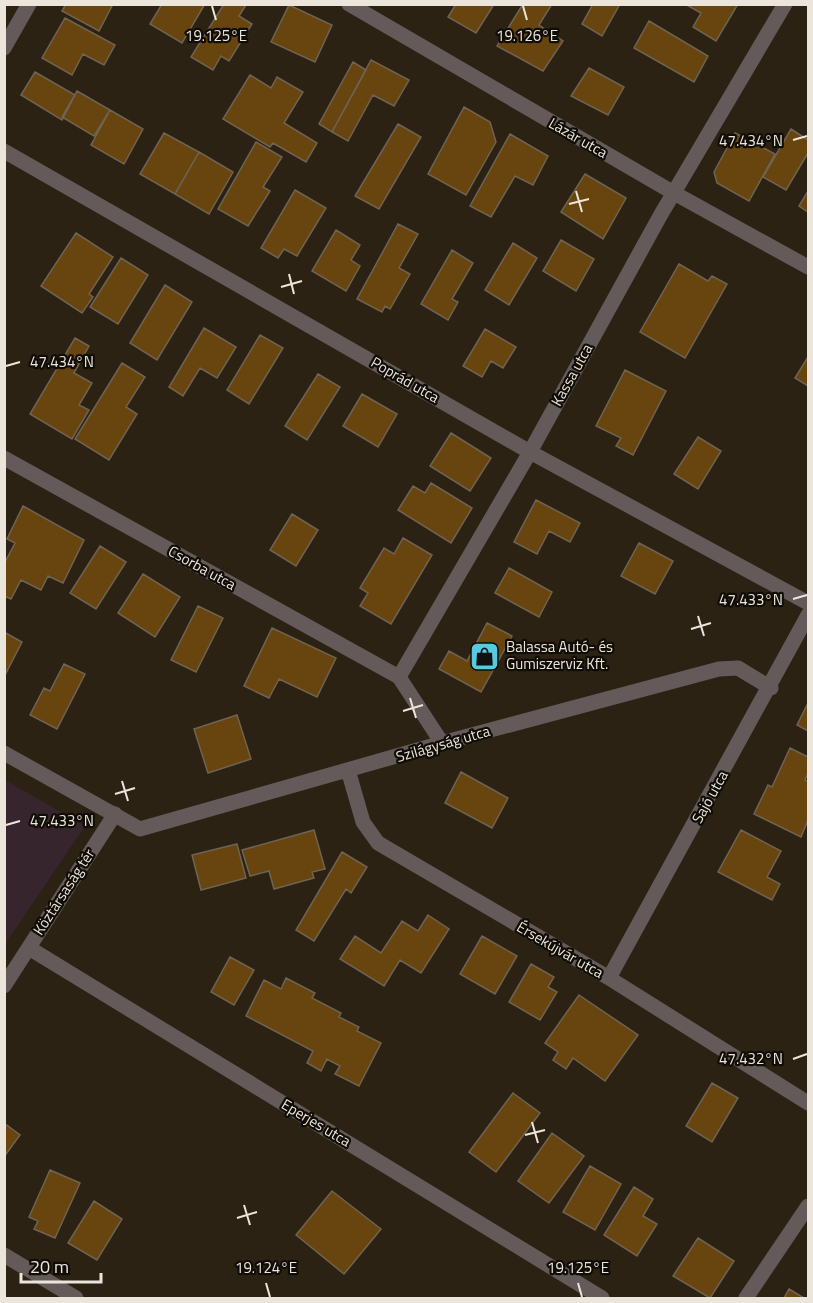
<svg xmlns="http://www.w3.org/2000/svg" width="813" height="1303" font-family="'Titillium Web',sans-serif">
  <rect width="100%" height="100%" fill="#2c2214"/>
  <!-- education -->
  <path fill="#37252d" d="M5,780L85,826L5,944Z"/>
  <!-- building -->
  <path fill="#68450f" stroke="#6f6353" stroke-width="1.5" d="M66,4H113L99,31L62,11Z
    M162,4H205L182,43L150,24Z
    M224,4L246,5L239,16L252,24L229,61L221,56L213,70L191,57Z
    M456,4H490L493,6L476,33L448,17Z
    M523,4H552L539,25L563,41L543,71L497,46Z
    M593,4H620L602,36L582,24Z
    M685,4H738L716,41L693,27L701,13Z
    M289,5L332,25L315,62L271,42Z
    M65,18L115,45L104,65L83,54L72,75L42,58Z
    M649,21L708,56L694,82L634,48Z
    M371,60L409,80L394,106L373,95L348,141L332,132Z
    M353,62L366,70L332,132L319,124Z
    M589,68L624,87L608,115L571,96Z
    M35,72L75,95L62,120L21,95Z
    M250,75L271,88L277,77L303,92L284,123L317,143L306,162L273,143L270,147L223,119Z
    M77,91L110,110L94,136L62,117Z
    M464,107L490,122L496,142L466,195L428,174Z
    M110,110L143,129L124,164L91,145Z
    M398,124L421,137L379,209L355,196Z
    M791,129L808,140V153L786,190L763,177Z
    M164,133L199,152L175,194L140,174Z
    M735,133L775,154L749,201L717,183L714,172Z
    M510,134L548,156L533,185L515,176L491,217L470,206Z
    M256,142L282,157L263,187L270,191L248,226L218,209Z
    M199,152L233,172L209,214L175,194Z
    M585,174L626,198L603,239L561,212Z
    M295,190L326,208L297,256L284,249L278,258L261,248Z
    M808,191V212L799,206Z
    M398,224L418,234L399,268L410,274L390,309L385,306L382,312L357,299Z
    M336,230L360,245L351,260L360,266L346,291L312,271Z
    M76,233L113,257L89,294L93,297L82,313L41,286Z
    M561,240L594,259L576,291L543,271Z
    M513,243L537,258L509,305L485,290Z
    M452,250L473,263L452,299L458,302L448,320L421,304Z
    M121,258L148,275L118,324L90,307Z
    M679,264L708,281L712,276L727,284L685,358L640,332Z
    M165,285L192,302L157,360L130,343Z
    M204,328L236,347L217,378L200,368L183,396L169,387Z
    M485,329L516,347L503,368L491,361L482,377L463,366Z
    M260,335L283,348L249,404L227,390Z
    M75,338L89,346L74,373L92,383L79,405L89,410L72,439L30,414Z
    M808,357V386L795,378Z
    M122,363L145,377L126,407L137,414L109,460L75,439Z
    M625,370L666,391L633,455L616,446L621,438L596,426Z
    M318,374L340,387L307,440L285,426Z
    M362,394L397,414L378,447L343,426Z
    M451,433L491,458L470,491L430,466Z
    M698,437L721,451L698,489L674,474Z
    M431,483L472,508L451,543L398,510L413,486L425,493Z
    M536,500L580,523L570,542L549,531L537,554L514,542Z
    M23,506L84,540L63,583L48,576L41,590L21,580L11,599L4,596V564L15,543L7,539Z
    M292,514L318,530L296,566L270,550Z
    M403,538L432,555L391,624L360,606L368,593L360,588L384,548L394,554Z
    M639,543L673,561L655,594L621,576Z
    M100,546L126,562L96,609L70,593Z
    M509,568L552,592L539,617L495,593Z
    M143,574L180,597L155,637L118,613Z
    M198,606L223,618L196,672L171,660Z
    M487,623L512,636L481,692L439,669L449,651L467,661Z
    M272,628L336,658L317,697L279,679L269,698L244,686Z
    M4,632L22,642L4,677Z
    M64,664L85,674L57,729L30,715L44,688L50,691Z
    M808,703V731L797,725Z
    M237,715L251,759L208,773L194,729Z
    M790,748L808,757V773L805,780L808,782V820L801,837L754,814L768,785L772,787Z
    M461,772L508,798L492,828L445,803Z
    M314,830L325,869L312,872L314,878L274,889L269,871L250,876L242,850Z
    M741,830L781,851L767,877L780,884L772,900L718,872Z
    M237,844L246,878L201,890L192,855Z
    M342,852L367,867L351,893L346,889L314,941L296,930Z
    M428,915L449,929L421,973L400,960L384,986L340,959L355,936L381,953L402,921L418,931Z
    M482,936L517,956L495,994L460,974Z
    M230,957L254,970L234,1005L211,992Z
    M531,964L554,977L548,987L557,992L540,1020L509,1002Z
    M286,978L315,993L312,998L341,1013L339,1017L359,1027L357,1031L381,1043L359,1086L335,1074L340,1066L327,1059L321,1071L307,1063L313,1051L246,1016L264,980L281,989Z
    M579,995L638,1035L605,1081L573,1058L566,1069L553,1060L558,1052L545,1043Z
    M712,1083L738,1098L712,1142L686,1126Z
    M513,1093L540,1113L496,1172L469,1152Z
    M4,1123L20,1135L4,1157Z
    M552,1133L584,1156L549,1203L518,1181Z
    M590,1166L621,1184L595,1230L563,1212Z
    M50,1170L80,1183L55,1238L34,1229L38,1221L29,1217Z
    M634,1187L653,1199L643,1216L657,1224L637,1256L604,1235Z
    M332,1191L381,1229L344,1274L296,1235Z
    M94,1201L122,1219L97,1260L68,1243Z
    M698,1238L734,1261L710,1298L673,1276Z
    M789,1289L804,1298H784Z"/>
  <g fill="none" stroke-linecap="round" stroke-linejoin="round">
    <!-- minor -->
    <path stroke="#645a59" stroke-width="15" d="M349,4L674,193L808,267
      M4,48L29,4
      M4,151L530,452L808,603
      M4,458L399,677
      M442,743L399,677L530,452L660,216L785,4
      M4,753L140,829L442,743L719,669L738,668L771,688
      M348,770L363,822L378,843L609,978L808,1103
      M29,948L602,1298
      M609,978L808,615
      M4,986L115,814
      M4,1255L76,1298"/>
    <!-- tertiary -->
    <path stroke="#645a59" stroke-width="15" d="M746,1298L808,1206"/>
  </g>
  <!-- ticks -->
  <path fill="none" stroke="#ece5dc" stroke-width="2" d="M212,6L216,20M523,6L527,20M793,140L807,136M576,191L582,212M569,204L589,199M289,274L294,294M281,287L302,281M6,366L20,362M793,599L807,595M698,616L704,636M691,629L711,623M410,698L416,718M403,711L423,705M122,781L128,801M115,794L135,788M6,825L20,821M793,1059L807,1054M532,1122L538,1143M525,1135L545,1130M244,1205L250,1225M237,1218L257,1212M266,1283L270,1297M578,1283L582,1297"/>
  <!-- icons -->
  <defs>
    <symbol id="shop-square" viewBox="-11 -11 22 22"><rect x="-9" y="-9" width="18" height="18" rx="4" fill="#57c9e2" stroke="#100c06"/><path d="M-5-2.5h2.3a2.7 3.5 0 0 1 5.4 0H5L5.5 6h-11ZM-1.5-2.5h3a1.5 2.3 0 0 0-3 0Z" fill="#111"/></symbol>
  </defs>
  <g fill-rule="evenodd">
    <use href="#shop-square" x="468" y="640" width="33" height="33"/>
  </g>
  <g text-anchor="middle" stroke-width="4.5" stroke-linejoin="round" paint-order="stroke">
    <!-- street labels -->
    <g font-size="15" fill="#ece5dc" stroke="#100c06">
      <text transform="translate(578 138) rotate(30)" y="5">Lázár utca</text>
      <text transform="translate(572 375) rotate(-61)" y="5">Kassa utca</text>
      <text transform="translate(405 380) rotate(30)" y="5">Poprád utca</text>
      <text transform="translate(202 568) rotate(29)" y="5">Csorba utca</text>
      <text transform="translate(443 744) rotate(-16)" y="5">Szilágyság utca</text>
      <text transform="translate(710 797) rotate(-61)" y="5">Sajó utca</text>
      <text transform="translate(64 892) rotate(-57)" y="5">Köztársaság tér</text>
      <text transform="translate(560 950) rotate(30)" y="5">Érsekújvár utca</text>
      <text transform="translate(316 1123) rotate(31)" y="5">Eperjes utca</text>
    </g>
    <!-- poi labels -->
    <g font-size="15" fill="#ece5dc" stroke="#100c06" text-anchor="start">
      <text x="506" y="652">Balassa Autó- és<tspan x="506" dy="17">Gumiszerviz Kft.</tspan></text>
    </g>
  </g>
  <g font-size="15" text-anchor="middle" fill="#ece5dc" stroke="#100c06" stroke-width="4.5" stroke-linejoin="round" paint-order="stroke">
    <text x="216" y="41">19.125°E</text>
    <text x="527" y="41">19.126°E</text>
    <text x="751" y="146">47.434°N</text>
    <text x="62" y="367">47.434°N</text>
    <text x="751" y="605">47.433°N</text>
    <text x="62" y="826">47.433°N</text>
    <text x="751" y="1064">47.432°N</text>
    <text x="266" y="1273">19.124°E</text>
    <text x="578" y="1273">19.125°E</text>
  </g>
  <!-- border -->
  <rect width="813" height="1303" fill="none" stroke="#ece5dc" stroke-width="12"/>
  <!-- scale -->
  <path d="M21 1273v9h80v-9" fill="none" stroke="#ece5dc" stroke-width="3"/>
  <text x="30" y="1273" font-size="18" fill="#ece5dc" stroke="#100c06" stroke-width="4.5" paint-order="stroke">20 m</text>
</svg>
